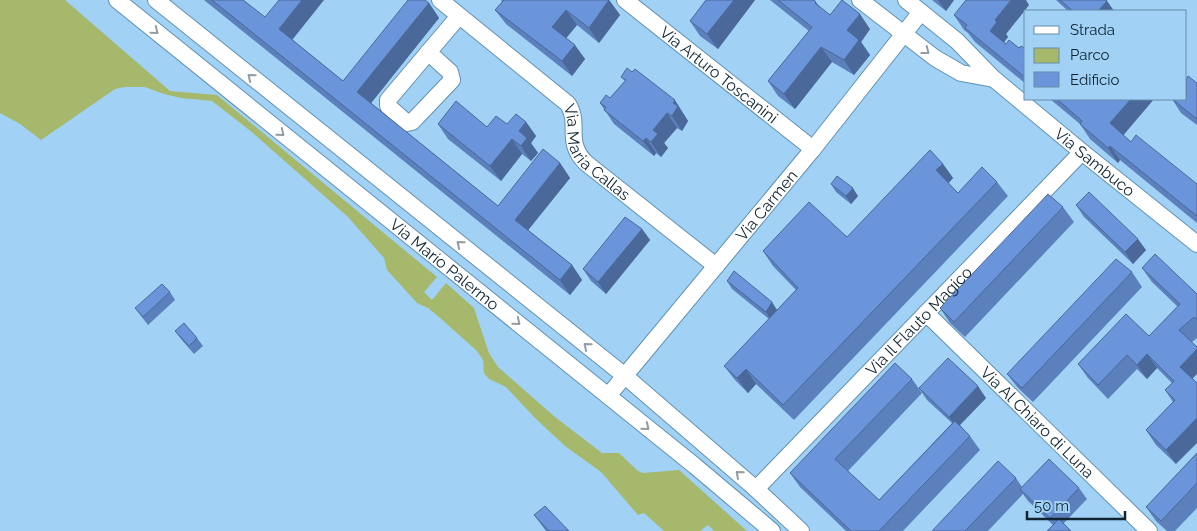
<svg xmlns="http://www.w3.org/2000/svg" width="1197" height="531" font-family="Raleway,sans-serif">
  <rect width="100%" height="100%" fill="#a1d2f6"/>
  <!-- green -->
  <path fill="#a5b86c" d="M0,0H65L170,91L217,95L437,277L424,292L432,300L446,283L474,308L489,353L498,367L555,417L602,453H619L638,471L643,473L679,470L747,531H714L708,525L700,531H664L644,513L638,515L601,472L565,446L537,420L506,387L489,379L484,373L483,360L477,351L439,317L428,308L417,303L387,270L384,258L348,217L253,133L212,101L181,98L164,94L145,87H125L115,89L41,140L20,124L0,113Z"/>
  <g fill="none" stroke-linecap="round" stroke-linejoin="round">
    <defs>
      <g id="minor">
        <path id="s1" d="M117,0L695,466L772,531"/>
        <path d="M156,0L625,376L756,489L801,531"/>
        <path id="s2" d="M440,0L568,104C581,125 564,141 586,163L716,266"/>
        <path id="s3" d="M625,0L813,149"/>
        <path d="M860,0L935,58L961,73L994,79"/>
        <path id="s4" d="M906,0L957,41L994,79L1082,152L1197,244"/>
        <path d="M428,52L450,72L452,80L412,122L407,123L388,106V100L459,16"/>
        <path id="s5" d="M926,313L1149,531"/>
        <path id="s6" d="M608,396L813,149L921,12"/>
        <path id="s7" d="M756,489L1082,152"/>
      </g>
    </defs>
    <!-- minor casing -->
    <use href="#minor" stroke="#6191b2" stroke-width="18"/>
    <!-- minor -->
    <use href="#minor" stroke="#fff" stroke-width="16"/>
  </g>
  <!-- wall -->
  <path fill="#5b80bc" d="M204,0H243L343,81L429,3L439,18L371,103L498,206L560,163L570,178L528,230L572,265L582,280L570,295Z
    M501,0H609L620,15L599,43L577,25L566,38L585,59L572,76L506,24L495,10L502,2Z
    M706,0H755L718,49L700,36L690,21Z
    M770,0H814L816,2L821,8L830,15L870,29L861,42L870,55L854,75L832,62L795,109L778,96L768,81L809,31Z
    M932,0H954L946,11Z
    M1056,0H1106L1114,11H1068Z
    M1029,5L1006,34L1008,37L1004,42L1006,44L1019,48L1026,49V84L975,42L968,33L964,30L954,15Z
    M621,77L685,115H684L688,121L682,131L677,128L664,143L668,148L661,157L656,153L654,156L614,124L600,103L610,98L625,81Z
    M1197,83V125L1181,113L1172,99Z
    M1050,99H1154L1123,135L1131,142L1197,184V223L1120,160L1118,163L1090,139L1080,124Z
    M526,122L536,136L531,143L538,153L531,161L522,154L501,181L448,139L438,124L487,127Z
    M943,164L953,178L948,183L958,193L997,182L1008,196L794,420L756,384L748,393L735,380L724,366L769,319L732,289L727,281L777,310L796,290L773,266L763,251L847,237Z
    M831,184L858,196L851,204L836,192Z
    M1076,205L1146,250L1133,264L1084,217Z
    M1063,207L1074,222L965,337L950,323L940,308Z
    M642,229L650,240L606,294L591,281L583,269Z
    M1142,268L1197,294V338L1192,342L1193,379L1176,464L1156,445L1146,430L1173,402L1165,390L1172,383L1157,368L1147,379L1137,369L1108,399L1088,378L1078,364L1149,336L1178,307L1152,282Z
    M1132,272L1142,287L1033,402L1018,388L1007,374Z
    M170,292L175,300L148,325L135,308Z
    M175,331L197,338L203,346L194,354L181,339Z
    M912,379L922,393L848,471L879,500L952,423L927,400L919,388L986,398L960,425L970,436L980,450L903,531H846L800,487L790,473Z
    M1197,453V508L1175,531H1167L1156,521L1146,507Z
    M1016,478L1022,487L1079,488L1087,499L1063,524L1053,525L1028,501L1023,494L988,531H932Z
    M534,515L569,531H546Z"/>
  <!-- shaded-wall -->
  <path fill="#4a6899" d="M302,0H324L289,44L279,29Z
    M609,0L620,15L599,43L589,28Z
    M734,0H755L718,49L707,34Z
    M938,0H954L946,11Z
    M1011,0H1026L1029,5L1006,34L1008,37L1001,46L990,31L995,20Z
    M1107,1L1114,11H1098Z
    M429,3L439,18L368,107L357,92Z
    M566,10L577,25L563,42L552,27Z
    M860,14L870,29L861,42L870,55L854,75L844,60L847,30Z
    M575,45L585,59L572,76L562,61Z
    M821,47L832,62L795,109L784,94Z
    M1131,99H1154L1121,138L1110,123Z
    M675,100L688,121L682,131L672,116L673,103Z
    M667,113L677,128L664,143L668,148L661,157L651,142L653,130Z
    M526,122L536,136L531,143L538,153L531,161L521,146L519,131Z
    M646,138L656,153L654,156L643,141Z
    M512,139L522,154L501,181L490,166Z
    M1110,146L1120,160L1118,163L1108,148Z
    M560,163L570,178L525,234L515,220Z
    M943,164L953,178L947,185L936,170Z
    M853,188L858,196L851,204L846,196Z
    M642,229L650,240L606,294L598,282Z
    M1138,239L1146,250L1133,264L1125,252Z
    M572,265L582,280L570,295L560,280Z
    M772,302L777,310L771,320L766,312Z
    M1197,349V374L1190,381L1180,367Z
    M1147,354L1157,368L1147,379L1137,365Z
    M746,369L756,384L748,393L737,378Z
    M978,386L986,398L957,428L949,417Z
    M1197,418V443L1176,464L1166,450Z"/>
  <!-- building -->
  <path fill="#6a95db" stroke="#4a6899" d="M212,0H243L265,17L279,0H302L279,29L343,81L408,0H425L429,3L357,92L498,206L543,149L560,163L515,220L572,265L560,280Z
    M504,0H609L589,28L566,10L552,27L575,45L562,61L495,10Z
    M706,0H734L707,34L690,21Z
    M778,0H814L816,2L815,3L830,15L842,0L860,14L847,30L859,40L844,60L821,47L784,94L768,81L812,27Z
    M966,0H1011L995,20L997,22L990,31L1006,44L1009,40L1019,48L1021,46L1026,49V78L965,28L967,25L954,15Z
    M1060,0H1106L1107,1L1098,11H1073Z
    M627,68L632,72L635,69L675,100L673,103L678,106L672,116L667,113L653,130L658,134L651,142L646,138L643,141L604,110L606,107L600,103L606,95L610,98L626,80L621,77Z
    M1188,76L1197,83V119L1172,99H1186V80Z
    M1057,99H1131L1110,123L1131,142L1136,135L1197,184V216L1110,146L1108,148L1080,124L1082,121Z
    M456,101L487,127L496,116L507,124L516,114L526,122L519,131L527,138L521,146L512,139L490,166L438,124Z
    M930,150L943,164L936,170L958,193L982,167L997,182L783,405L746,369L737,378L724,366L798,288L763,251L809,202L847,237Z
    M837,176L853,188L846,196L831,184Z
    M1089,192L1138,239L1125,252L1076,205Z
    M1048,194L1063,207L954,322L940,308Z
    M625,217L642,229L598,282L583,269Z
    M1155,254L1197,294V320L1194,317L1179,330L1197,347V349L1180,367L1197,383V418L1166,450L1146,430L1175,400L1165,390L1174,381L1147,354L1137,365L1127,355L1098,385L1078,364L1126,314L1149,336L1180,304L1142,268Z
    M1116,259L1132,272L1022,388L1007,374Z
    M734,271L772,302L766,312L727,281Z
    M162,284L170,292L143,317L135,308Z
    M184,323L197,338L189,346L175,331Z
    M948,358L978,386L949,417L919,388Z
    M895,363L912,379L835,459L879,500L955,421L970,436L879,531H851L790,473Z
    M1197,453V483L1161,521L1146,507Z
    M1049,459L1079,488L1050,518L1020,489Z
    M998,461L1016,478L965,531H932Z
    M545,506L569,531H549L534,515Z
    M1059,519L1071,531H1047Z"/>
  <!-- one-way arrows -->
  <defs><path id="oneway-chevron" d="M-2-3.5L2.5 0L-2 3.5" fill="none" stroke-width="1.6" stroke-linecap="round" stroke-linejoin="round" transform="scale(1.25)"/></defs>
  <g stroke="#939ca2">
    <use href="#oneway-chevron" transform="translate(155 31) rotate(39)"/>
    <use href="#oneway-chevron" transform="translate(926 51) rotate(38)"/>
    <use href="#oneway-chevron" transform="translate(251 77) rotate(-141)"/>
    <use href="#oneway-chevron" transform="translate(281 133) rotate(39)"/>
    <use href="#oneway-chevron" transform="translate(460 244) rotate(-141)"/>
    <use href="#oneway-chevron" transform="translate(517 322) rotate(39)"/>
    <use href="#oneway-chevron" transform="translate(587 346) rotate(-141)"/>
    <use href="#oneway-chevron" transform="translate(646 427) rotate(39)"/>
    <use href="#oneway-chevron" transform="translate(739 474) rotate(-139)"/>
  </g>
  <g text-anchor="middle" stroke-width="4" stroke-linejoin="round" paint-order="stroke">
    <!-- street labels -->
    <g font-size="16" fill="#0f2330" stroke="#a1d2f6">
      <text dy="6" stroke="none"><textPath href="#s3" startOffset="120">Via Arturo Toscanini</textPath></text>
      <text dy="6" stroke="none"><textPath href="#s2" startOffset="224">Via Maria Callas</textPath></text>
      <text dy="6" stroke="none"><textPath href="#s4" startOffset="249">Via Sambuco</textPath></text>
      <text dy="6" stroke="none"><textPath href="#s6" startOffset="248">Via Carmen</textPath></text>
      <text dy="6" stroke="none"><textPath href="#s1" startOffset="421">Via Mario Palermo</textPath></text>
      <text dy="6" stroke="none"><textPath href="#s7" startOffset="234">Via Il Flauto Magico</textPath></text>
      <text dy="6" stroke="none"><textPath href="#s5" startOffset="156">Via Al Chiaro di Luna</textPath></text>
    </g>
  </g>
  <!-- legend -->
  <rect x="1024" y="10" width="162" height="90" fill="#a1d2f6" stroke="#678ca7"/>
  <rect x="1034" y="26" width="25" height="8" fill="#ffffff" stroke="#678ca7"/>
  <text x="1070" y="35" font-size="15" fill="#0f2330">Strada</text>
  <rect x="1034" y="48" width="25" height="15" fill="#a5b86c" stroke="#678ca7"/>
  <text x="1070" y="60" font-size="15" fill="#0f2330">Parco</text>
  <rect x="1034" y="72" width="25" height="15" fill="#6a95db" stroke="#678ca7"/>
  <text x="1070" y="85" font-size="15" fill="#0f2330">Edificio</text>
  <!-- scale -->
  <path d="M1027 511v8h98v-8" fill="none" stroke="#0f2330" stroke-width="2.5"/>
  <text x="1034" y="511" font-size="15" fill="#0f2330" stroke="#a1d2f6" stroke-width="4" paint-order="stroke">50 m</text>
</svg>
